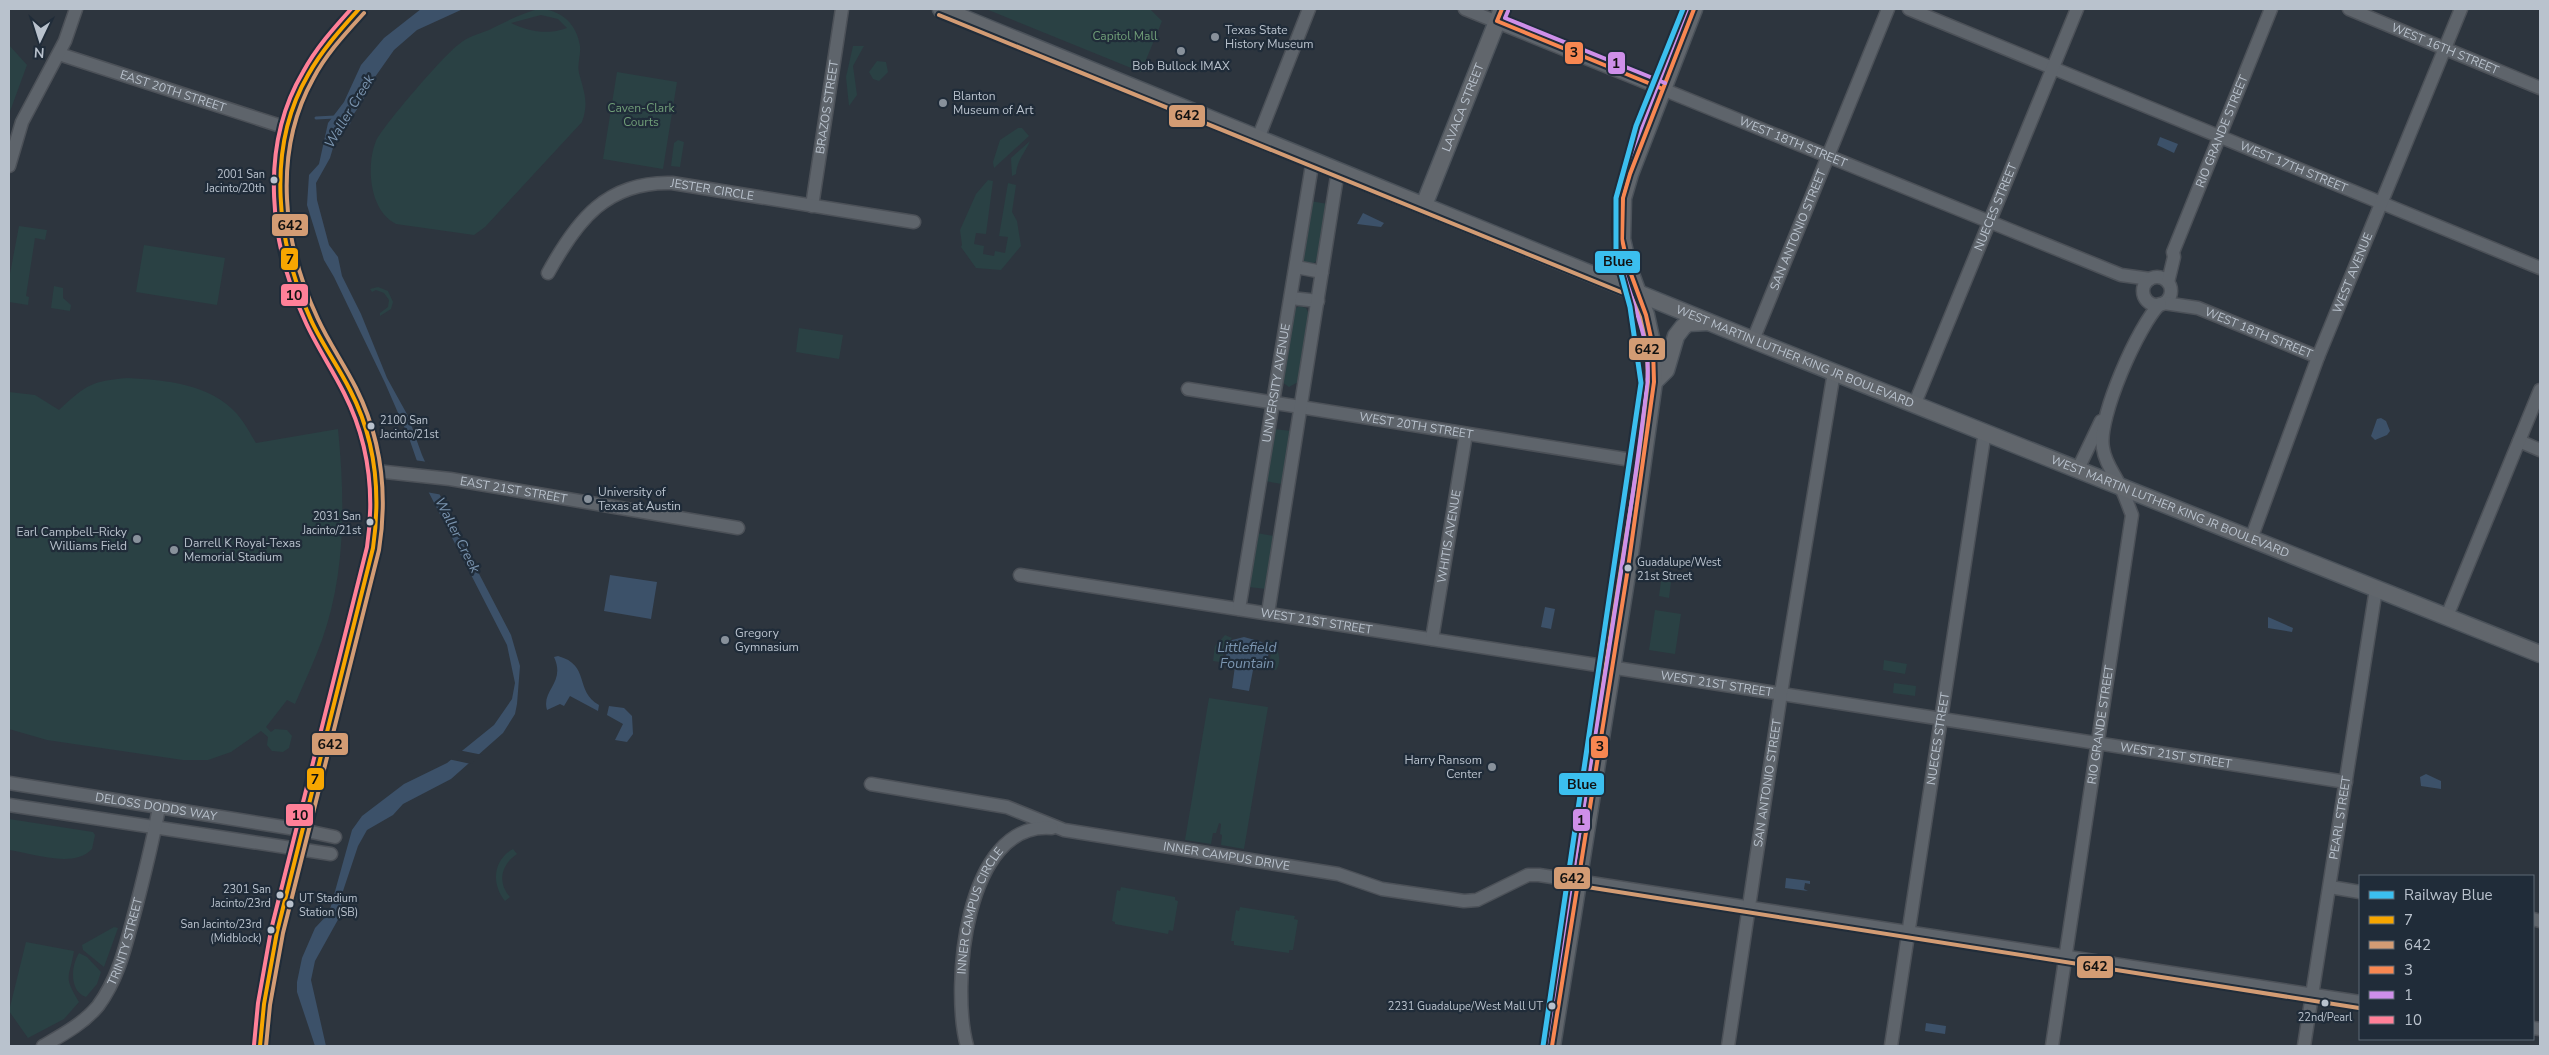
<svg xmlns="http://www.w3.org/2000/svg" width="2549" height="1055" font-family="'Nunito Sans',sans-serif">
  <rect width="100%" height="100%" fill="#2d353e"/>
  <!-- green -->
  <path fill="#2a4144" fill-rule="evenodd" d="M538,9C561,9 577,24 580,46C581,55 577,64 579,73C584,92 589,102 582,122L485,227L474,235L396,224C369,211 366,165 376,141C383,126 444,55 458,45C467,37 478,34 489,30C505,22 520,14 538,9ZM541,15L558,19L567,28C547,35 530,32 511,23Z
    M986,9H1150L1162,21L1141,72Z
    M9,45L27,65L9,114Z
    M853,46H864L853,66L857,95L849,106L846,77Z
    M877,61L886,62L888,72L879,81L873,79L869,72Z
    M617,72L677,82L663,169L603,159Z
    M1018,128H1022L1029,136L994,168L993,162L1000,140Z
    M678,140L684,142L680,167L671,166L674,143Z
    M1030,141C1025,153 1017,160 1016,174L1012,176L1011,158Z
    M988,180L993,181L986,234L976,233L974,244L984,246L983,254L994,256L995,251L1005,253L1008,237L999,236L1008,183L1016,185L1012,212L1017,221L1021,246L1001,270L976,268L961,247L962,245L960,230L976,194Z
    M1310,201L1328,204L1317,260L1312,265L1303,263L1301,260Z
    M19,226L47,230L45,240L35,238L26,296L29,297L28,305L9,302V279Z
    M144,245L225,258L217,305L136,292Z
    M54,286L63,288V298L71,305L70,311L51,308Z
    M378,287L388,291L393,302L391,309L380,316V313L388,307L389,300L384,293L376,290L372,292L370,289Z
    M1299,306L1306,308L1309,314L1298,382L1289,387L1282,382L1294,309Z
    M799,328L843,335L839,359L796,352Z
    M128,378C165,380 211,384 237,414C244,422 250,433 256,443L338,429C345,499 346,573 322,640C314,662 304,683 295,704L287,700L266,727L271,732L275,729L287,730L292,736L289,748L283,752L272,751L267,745L268,737L261,731L231,752L208,760H183L47,740L9,729V392L35,395L59,410C86,385 91,381 128,378Z
    M1274,429L1291,431L1282,484L1265,481Z
    M1257,533L1274,536L1266,589L1249,587Z
    M1661,581L1671,582L1669,598L1659,596Z
    M1655,610L1681,614L1675,654L1649,650Z
    M1225,635L1232,638L1223,648V657L1227,663L1213,661L1215,646Z
    M1268,642H1273C1279,651 1282,661 1276,670L1262,668L1267,665C1272,657 1272,651 1266,644Z
    M1884,660L1907,664L1905,674L1883,670Z
    M1894,683L1916,686L1915,696L1893,693Z
    M1209,698L1268,707L1244,849L1221,845L1222,835L1220,834L1221,824L1219,823L1216,833H1213L1211,844L1185,840Z
    M9,819L93,832L95,835L92,849C73,869 33,853 9,850Z
    M513,849L517,854C501,865 497,882 510,897L505,901C491,884 493,860 513,849Z
    M1121,887L1175,897V900L1178,901L1173,931L1169,930L1168,934L1115,924V922L1112,921L1117,890L1120,891Z
    M1240,907L1295,916L1294,919L1298,920L1293,950H1289V953L1234,945V941H1231L1236,910L1239,911Z
    M114,927L118,928L104,967L83,950L82,945Z
    M26,942L74,951C69,980 63,975 79,1002L64,1019L28,1038L9,1011Z
    M79,953L87,957L101,972L97,984L86,997C69,991 71,966 79,953Z"/>
  <!-- water -->
  <path fill="#3c5169" d="M421,9H463L417,30L394,50L368,87L363,101L353,115L350,124L335,141L330,158L316,183L317,200L329,245L338,257L342,276L361,314L387,378L408,416L422,455L453,524L511,635L520,666L517,704L515,714L503,733L451,779L403,804L393,815L367,830L358,846L343,891L340,916L315,961L311,980L326,1046H315L297,992V982L302,958L315,928L329,913L352,830L362,816L404,784L447,763L494,725L512,699L515,683L507,645L426,487L409,438L385,383L334,277L324,260L307,205L309,175L319,164L328,123L344,102L361,65L384,38Z
    M2160,137L2178,144L2174,153L2157,145Z
    M1363,213L1384,223L1381,227L1357,224Z
    M2381,418L2386,421L2390,431L2387,435L2375,440L2371,436L2377,419Z
    M610,575L657,582L651,619L604,611Z
    M1545,607L1555,609L1551,629L1541,627Z
    M2268,617L2293,628L2292,632L2268,628Z
    M1244,637L1262,642L1269,651L1267,662L1259,670H1253L1249,691L1232,688L1235,666L1229,663L1224,649L1232,640Z
    M558,656C591,665 574,691 599,705L598,711L570,696L564,706L560,704L547,710C541,690 566,683 554,657Z
    M609,706L624,708L632,716L633,734L627,742L615,740L623,724L607,715Z
    M2426,774L2441,781V789L2421,786L2420,777Z
    M1786,878L1810,881V884L1805,883L1804,889L1808,891L1785,888Z
    M1926,1023L1946,1026L1945,1034L1925,1031Z"/>
  <!-- pier -->
  <path fill="#2d353e" d="M414,460L428,462L443,495L426,492Z
    M458,750L483,755L471,764L448,759Z"/>
  <g fill="none" stroke-linecap="round" stroke-linejoin="round">
    <!-- stream -->
    <path stroke="#3c5169" stroke-width="3" d="M316,118L335,117"/>
    <defs>
      <g id="minor">
        <path id="s1" d="M1465,9L2121,275L2150,279"/>
        <path id="s2" d="M1909,9L2540,268"/>
        <path id="s3" d="M2349,9L2540,88"/>
        <path id="s4" d="M59,54L287,128"/>
        <path d="M1259,136L1309,9"/>
        <path d="M9,166L22,122L65,41L76,9"/>
        <path id="s5" d="M812,206L842,9"/>
        <path d="M1296,267L1322,272"/>
        <path id="s6" d="M548,273C577,220 607,181 672,183L914,222"/>
        <circle cx="2157" cy="291" r="14"/>
        <path id="s7" d="M2168,282L2174,257L2173,252L2271,9"/>
        <path d="M1291,298L1318,301"/>
        <path id="s8" d="M2164,303L2198,308L2318,357"/>
        <path id="s9" d="M1753,340L1888,9"/>
        <path id="s10" d="M1188,389L1644,462"/>
        <path id="s11" d="M1915,403L2077,9"/>
        <path d="M2519,441L2540,450"/>
        <path d="M2078,469L2101,421"/>
        <path id="s12" d="M376,471L450,479L738,528"/>
        <path id="s13" d="M2251,539L2318,357L2461,9"/>
        <path id="s14" d="M1020,575L2346,782"/>
        <path id="s15" d="M1239,609L1313,159"/>
        <path d="M1268,613L1338,170"/>
        <path d="M2447,616L2540,390"/>
        <path id="s16" d="M1432,639L1466,434"/>
        <path id="s17" d="M9,783L302,830L335,837"/>
        <path id="s18" d="M871,784L1007,807L1064,830L1338,874L1382,889L1464,901L1477,900L1528,875H1539L2360,1002"/>
        <path d="M9,805L331,854"/>
        <path d="M2330,887L2360,892"/>
        <path d="M2533,919L2540,921"/>
        <path d="M2533,1028L2540,1029"/>
        <path id="s19" d="M43,1046C62,1035 83,1024 98,1006C119,978 126,944 135,911C144,876 153,842 159,807"/>
        <path d="M260,1046L264,1004L277,932L373,548C383,493 376,439 350,390C336,363 319,339 307,310C260,201 271,93 359,9"/>
        <path id="s20" d="M967,1046C951,988 964,820 1052,828"/>
        <path id="s21" d="M1728,1046L1781,693L1834,372"/>
        <path id="s22" d="M1891,1046L1985,431"/>
        <path id="s23" d="M2052,1046L2132,515C2128,505 2125,495 2120,486C2114,473 2105,463 2103,448C2097,418 2139,324 2160,304"/>
        <path id="s24" d="M2304,1046L2376,589"/>
      </g>
      <g id="major">
        <path id="s25" d="M941,9L1753,340L2540,654"/>
        <path id="s26" d="M1424,205L1502,9"/>
        <path d="M1654,382L1666,370L1676,336L1683,327L1688,323L1708,322"/>
        <path d="M1552,1046L1628,568L1654,382L1653,347L1646,315L1628,266L1622,239L1623,198L1630,174L1694,9"/>
      </g>
    </defs>
    <!-- minor casing -->
    <use href="#minor" stroke="#4c5158" stroke-width="15"/>
    <!-- major casing -->
    <use href="#major" stroke="#4b525a" stroke-width="19"/>
    <!-- minor -->
    <use href="#minor" stroke="#5e646b" stroke-width="12"/>
    <!-- major -->
    <use href="#major" stroke="#61666c" stroke-width="16"/>
    <defs>
      <path id="bus-1" d="M260,1046L264,1004L277,932L373,548C381,493 376,440 350,390C338,366 322,344 311,320C277,245 265,149 308,75C322,50 340,30 359,9"/>
      <path id="bus-2" d="M939,15L1631,296L1640,317L1647,348L1648,382L1638,461L1572,879L1574,885L2359,1008
        M266,1046L270,1005L283,933L379,550C388,493 382,440 356,388C344,364 329,343 318,319C283,245 272,153 313,79C326,54 345,34 364,13"/>
      <path id="bus-3" d="M1502,9L1497,21L1663,89
        M1552,1046L1628,568L1654,382L1653,347L1646,315L1628,266L1622,239L1623,198L1630,174L1694,9"/>
      <path id="bus-4" d="M1508,11L1505,18L1665,83
        M1546,1045C1566,917 1586,790 1607,662C1621,570 1637,477 1647,384C1653,333 1624,291 1616,242C1612,219 1618,194 1624,172L1687,9"/>
      <path id="bus-5" d="M254,1045L258,1003L271,930L367,547C375,493 369,442 344,393C332,369 317,347 306,323C270,246 258,148 303,72C316,48 333,29 351,9"/>
    </defs>
    <!-- bus-1 casing -->
    <use href="#bus-1" stroke="#202c39" stroke-width="8"/>
    <!-- bus-2 casing -->
    <use href="#bus-2" stroke="#202c39" stroke-width="8"/>
    <!-- bus-3 casing -->
    <use href="#bus-3" stroke="#202c39" stroke-width="8"/>
    <!-- bus-4 casing -->
    <use href="#bus-4" stroke="#202c39" stroke-width="8"/>
    <!-- bus-5 casing -->
    <use href="#bus-5" stroke="#202c39" stroke-width="8"/>
    <!-- bus-1 -->
    <use href="#bus-1" stroke="#f7a600" stroke-width="4"/>
    <!-- bus-2 -->
    <use href="#bus-2" stroke="#d39c74" stroke-width="4"/>
    <!-- bus-3 -->
    <use href="#bus-3" stroke="#f88751" stroke-width="4"/>
    <!-- bus-4 -->
    <use href="#bus-4" stroke="#ce8fe9" stroke-width="4"/>
    <!-- bus-5 -->
    <use href="#bus-5" stroke="#ff8098" stroke-width="4"/>
    <defs>
      <path id="rail-1" d="M1543,1046L1641,383L1630,307L1616,255V198L1636,126L1683,9"/>
    </defs>
    <!-- rail-1 casing -->
    <use href="#rail-1" stroke="#202c39" stroke-width="9"/>
    <!-- rail-1 -->
    <use href="#rail-1" stroke="#3bbfef" stroke-width="5"/>
  </g>
  <!-- markers -->
  <g fill="#88919b" stroke="#202c39" stroke-width="2">
    <circle cx="1215" cy="37" r="5"/>
    <circle cx="1181" cy="51" r="5"/>
    <circle cx="943" cy="103" r="5"/>
    <circle cx="588" cy="499" r="5"/>
    <circle cx="137" cy="539" r="5"/>
    <circle cx="174" cy="550" r="5"/>
    <circle cx="725" cy="640" r="5"/>
    <circle cx="1492" cy="767" r="5"/>
  </g>
  <g fill="#b9c2cd" stroke="#202c39" stroke-width="2">
    <circle cx="274" cy="180" r="4.5"/>
    <circle cx="371" cy="426" r="4.5"/>
    <circle cx="370" cy="522" r="4.5"/>
    <circle cx="1628" cy="568" r="4.5"/>
    <circle cx="280" cy="895" r="4.5"/>
    <circle cx="290" cy="904" r="4.5"/>
    <circle cx="271" cy="930" r="4.5"/>
    <circle cx="2325" cy="1003" r="4.5"/>
    <circle cx="1552" cy="1006" r="4.5"/>
  </g>
  <g text-anchor="middle" stroke-width="4.5" stroke-linejoin="round" paint-order="stroke">
    <!-- bus labels -->
    <g font-size="11" fill="#b9c2cd" stroke="#202c39" text-anchor="end">
      <text x="265" y="178">2001 San<tspan x="265" dy="14">Jacinto/20th</tspan></text>
      <text x="380" y="424" text-anchor="start">2100 San<tspan x="380" dy="14">Jacinto/21st</tspan></text>
      <text x="361" y="520">2031 San<tspan x="361" dy="14">Jacinto/21st</tspan></text>
      <text x="1637" y="566" text-anchor="start">Guadalupe/West<tspan x="1637" dy="14">21st Street</tspan></text>
      <text x="271" y="893">2301 San<tspan x="271" dy="14">Jacinto/23rd</tspan></text>
      <text x="299" y="902" text-anchor="start">UT Stadium<tspan x="299" dy="14">Station (SB)</tspan></text>
      <text x="262" y="928">San Jacinto/23rd<tspan x="262" dy="14">(Midblock)</tspan></text>
      <text x="1543" y="1010">2231 Guadalupe/West Mall UT</text>
      <text x="2325" y="1021" text-anchor="middle">22nd/Pearl</text>
    </g>
    <!-- poi labels -->
    <g font-size="12" fill="#b9c2cd" stroke="#202c39" text-anchor="start">
      <text x="1225" y="34">Texas State<tspan x="1225" dy="14">History Museum</tspan></text>
      <text x="1181" y="70" text-anchor="middle">Bob Bullock IMAX</text>
      <text x="953" y="100">Blanton<tspan x="953" dy="14">Museum of Art</tspan></text>
      <text x="598" y="496">University of<tspan x="598" dy="14">Texas at Austin</tspan></text>
      <text x="127" y="536" text-anchor="end">Earl Campbell–Ricky<tspan x="127" dy="14">Williams Field</tspan></text>
      <text x="184" y="547">Darrell K Royal-Texas<tspan x="184" dy="14">Memorial Stadium</tspan></text>
      <text x="735" y="637">Gregory<tspan x="735" dy="14">Gymnasium</tspan></text>
      <text x="1482" y="764" text-anchor="end">Harry Ransom<tspan x="1482" dy="14">Center</tspan></text>
    </g>
    <!-- park labels -->
    <g font-size="12" fill="#709e78" stroke="#202c39">
      <text x="1125" y="40">Capitol Mall</text>
      <text x="641" y="112">Caven-Clark<tspan x="641" dy="14">Courts</tspan></text>
    </g>
    <!-- street labels -->
    <g font-size="12" fill="#b9c2cd" stroke="#202c39">
      <text dy="4" stroke="none"><textPath href="#s3" startOffset="104">WEST 16TH STREET</textPath></text>
      <text dy="4" stroke="none"><textPath href="#s4" startOffset="120">EAST 20TH STREET</textPath></text>
      <text dy="4" stroke="none"><textPath href="#s5" startOffset="100">BRAZOS STREET</textPath></text>
      <text dy="4" stroke="none"><textPath href="#s26" startOffset="105">LAVACA STREET</textPath></text>
      <text dy="4" stroke="none"><textPath href="#s7" startOffset="161">RIO GRANDE STREET</textPath></text>
      <text dy="4" stroke="none"><textPath href="#s1" startOffset="354">WEST 18TH STREET</textPath></text>
      <text dy="4" stroke="none"><textPath href="#s2" startOffset="416">WEST 17TH STREET</textPath></text>
      <text dy="4" stroke="none"><textPath href="#s6" startOffset="204">JESTER CIRCLE</textPath></text>
      <text dy="4" stroke="none"><textPath href="#s11" startOffset="212">NUECES STREET</textPath></text>
      <text dy="4" stroke="none"><textPath href="#s9" startOffset="119">SAN ANTONIO STREET</textPath></text>
      <text dy="4" stroke="none"><textPath href="#s13" startOffset="285">WEST AVENUE</textPath></text>
      <text dy="4" stroke="none"><textPath href="#s8" startOffset="100">WEST 18TH STREET</textPath></text>
      <text dy="4" stroke="none"><textPath href="#s25" startOffset="922">WEST MARTIN LUTHER KING JR BOULEVARD</textPath></text>
      <text dy="4" stroke="none"><textPath href="#s15" startOffset="229">UNIVERSITY AVENUE</textPath></text>
      <text dy="4" stroke="none"><textPath href="#s10" startOffset="231">WEST 20TH STREET</textPath></text>
      <text dy="4" stroke="none"><textPath href="#s12" startOffset="139">EAST 21ST STREET</textPath></text>
      <text dy="4" stroke="none"><textPath href="#s25" startOffset="1326">WEST MARTIN LUTHER KING JR BOULEVARD</textPath></text>
      <text dy="4" stroke="none"><textPath href="#s16" startOffset="104">WHITIS AVENUE</textPath></text>
      <text dy="4" stroke="none"><textPath href="#s14" startOffset="300">WEST 21ST STREET</textPath></text>
      <text dy="4" stroke="none"><textPath href="#s14" startOffset="705">WEST 21ST STREET</textPath></text>
      <text dy="4" stroke="none"><textPath href="#s23" startOffset="325">RIO GRANDE STREET</textPath></text>
      <text dy="4" stroke="none"><textPath href="#s22" startOffset="311">NUECES STREET</textPath></text>
      <text dy="4" stroke="none"><textPath href="#s14" startOffset="1170">WEST 21ST STREET</textPath></text>
      <text dy="4" stroke="none"><textPath href="#s21" startOffset="266">SAN ANTONIO STREET</textPath></text>
      <text dy="4" stroke="none"><textPath href="#s17" startOffset="149">DELOSS DODDS WAY</textPath></text>
      <text dy="4" stroke="none"><textPath href="#s24" startOffset="231">PEARL STREET</textPath></text>
      <text dy="4" stroke="none"><textPath href="#s18" startOffset="364">INNER CAMPUS DRIVE</textPath></text>
      <text dy="4" stroke="none"><textPath href="#s20" startOffset="139">INNER CAMPUS CIRCLE</textPath></text>
      <text dy="4" stroke="none"><textPath href="#s19" startOffset="139">TRINITY STREET</textPath></text>
    </g>
    <!-- water labels -->
    <g font-size="14" font-style="italic" fill="#7a94af" stroke="#202c39">
      <text transform="translate(349 111) rotate(-59)" y="5">Waller Creek</text>
      <text transform="translate(458 535) rotate(63)" y="5">Waller Creek</text>
      <text x="1247" y="652">Littlefield<tspan x="1247" dy="16">Fountain</tspan></text>
    </g>
  </g>
  <g stroke="#202c39" stroke-width="2">
    <rect x="1564" y="41" width="20" height="24" rx="5" fill="#f88751"/>
    <rect x="1607" y="51" width="19" height="24" rx="5" fill="#ce8fe9"/>
    <rect x="1168" y="104" width="38" height="24" rx="5" fill="#d39c74"/>
    <rect x="271" y="213" width="38" height="24" rx="5" fill="#d39c74"/>
    <rect x="280" y="247" width="19" height="24" rx="5" fill="#f7a600"/>
    <rect x="1594" y="250" width="47" height="24" rx="5" fill="#3bbfef"/>
    <rect x="280" y="283" width="29" height="24" rx="5" fill="#ff8098"/>
    <rect x="1628" y="337" width="38" height="24" rx="5" fill="#d39c74"/>
    <rect x="311" y="732" width="38" height="24" rx="5" fill="#d39c74"/>
    <rect x="1590" y="735" width="19" height="24" rx="5" fill="#f88751"/>
    <rect x="306" y="767" width="19" height="24" rx="5" fill="#f7a600"/>
    <rect x="1558" y="772" width="47" height="24" rx="5" fill="#3bbfef"/>
    <rect x="285" y="803" width="29" height="24" rx="5" fill="#ff8098"/>
    <rect x="1572" y="808" width="19" height="24" rx="5" fill="#ce8fe9"/>
    <rect x="1553" y="866" width="38" height="24" rx="5" fill="#d39c74"/>
    <rect x="2076" y="955" width="38" height="24" rx="5" fill="#d39c74"/>
  </g>
  <g font-size="14" text-anchor="middle" font-weight="bold" fill="#111">
    <text x="1574" y="57">3</text>
    <text x="1616" y="68">1</text>
    <text x="1187" y="120">642</text>
    <text x="290" y="230">642</text>
    <text x="290" y="264">7</text>
    <text x="1618" y="266">Blue</text>
    <text x="294" y="300">10</text>
    <text x="1647" y="354">642</text>
    <text x="330" y="749">642</text>
    <text x="1600" y="751">3</text>
    <text x="315" y="784">7</text>
    <text x="1582" y="789">Blue</text>
    <text x="300" y="820">10</text>
    <text x="1581" y="825">1</text>
    <text x="1572" y="883">642</text>
    <text x="2095" y="971">642</text>
  </g>
  <!-- border -->
  <rect width="2549" height="1055" fill="none" stroke="#b9c2cd" stroke-width="20"/>
  <!-- legend -->
  <rect x="2359" y="875" width="175" height="165" fill="#202c39" stroke="#5d6874"/>
  <rect x="2369" y="891" width="25" height="8" fill="#3bbfef" stroke="#5d6874"/>
  <text x="2404" y="900" font-size="15" fill="#b9c2cd">Railway Blue</text>
  <rect x="2369" y="916" width="25" height="8" fill="#f7a600" stroke="#5d6874"/>
  <text x="2404" y="925" font-size="15" fill="#b9c2cd">7</text>
  <rect x="2369" y="941" width="25" height="8" fill="#d39c74" stroke="#5d6874"/>
  <text x="2404" y="950" font-size="15" fill="#b9c2cd">642</text>
  <rect x="2369" y="966" width="25" height="8" fill="#f88751" stroke="#5d6874"/>
  <text x="2404" y="975" font-size="15" fill="#b9c2cd">3</text>
  <rect x="2369" y="991" width="25" height="8" fill="#ce8fe9" stroke="#5d6874"/>
  <text x="2404" y="1000" font-size="15" fill="#b9c2cd">1</text>
  <rect x="2369" y="1016" width="25" height="8" fill="#ff8098" stroke="#5d6874"/>
  <text x="2404" y="1025" font-size="15" fill="#b9c2cd">10</text>
  <!-- north arrow -->
  <g transform="translate(40 40) rotate(184)" stroke="#202c39" stroke-width="4" paint-order="stroke">
  <path d="M0-4L9 19L0 12L-9 19Z" fill="#b9c2cd"/>
  <text y="-8" font-size="14" font-weight="bold" text-anchor="middle" fill="#b9c2cd">N</text>
  </g>
</svg>
